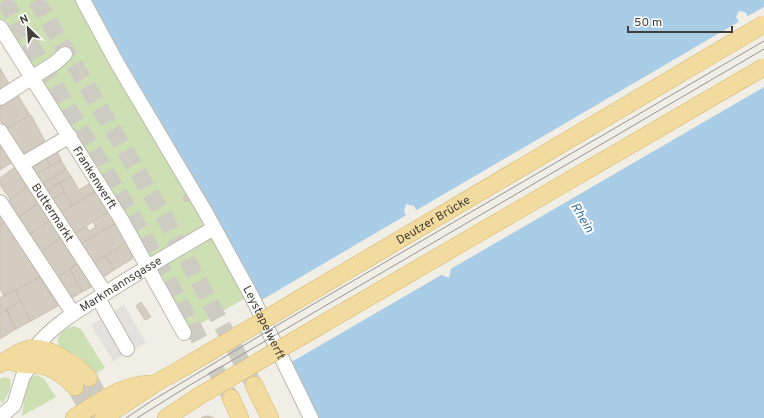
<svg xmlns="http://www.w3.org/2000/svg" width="764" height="418" font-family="Overpass,sans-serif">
  <rect width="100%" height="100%" fill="#f1eee6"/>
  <!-- green -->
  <path fill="#cce0b4" d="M0,0H83L251,295L184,333L0,27Z
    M74,326L81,329L105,368L95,374C90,367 82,358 74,354C70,351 66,352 62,349C51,339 64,328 74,326Z
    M37,375L44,379L56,397L22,416C25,404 22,388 28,378Z
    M5,377L11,379L10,390L2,404L0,399V379Z"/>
  <!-- parking -->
  <path fill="#e2e1de" d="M124,305L146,342L113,361L91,325Z"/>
  <!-- water -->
  <path fill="#aacde7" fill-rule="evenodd" d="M90,0H764V43L745,12L739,11L736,17L764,65V418H316L226,239ZM406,204L414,206L451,269L449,278L442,275L406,215L404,211Z"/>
  <!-- pier -->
  <path fill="#f1eee6" d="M764,7V45L746,17Z
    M740,21L764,61V87L449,270L415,211Z
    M408,214L443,274L288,364L260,301Z"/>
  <!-- building -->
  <path fill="#d4ccc0" stroke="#cbc1b1" d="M0,68L11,87L0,94Z
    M16,92L30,115L6,129L0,120V101Z
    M31,115L48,147L24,160L6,129Z
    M0,143L13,162L0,170Z
    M56,149L61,160L50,166L45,155Z
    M45,155L50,166L34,175L27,165Z
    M61,160L66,169L41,185L34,175Z
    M15,167L29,185L10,199L0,185V178Z
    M66,169L71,176L45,191L41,185Z
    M71,176L79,190L92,182L97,190L72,206L60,183Z
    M60,183L64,192L50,200L45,191Z
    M29,185L40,202L19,217L8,202L10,199Z
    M97,190L109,211L74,234L61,213Z
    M64,192L72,206L61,213L53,199Z
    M183.5 198a3.5 3.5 0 1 1 7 0a3.5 3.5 0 1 1-7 0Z
    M39,202L51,220L29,235L19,217Z
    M109,211L116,223L80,244L74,234L86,226L89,231L96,227L93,222Z
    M0,212L6,222L0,225Z
    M51,220L62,237L41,252L29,235Z
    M6,222L40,277L4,296L0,289V225Z
    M116,223L127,242L92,264L80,244Z
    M62,237L80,262L56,278L41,252Z
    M127,242L133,253L132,259L114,270L105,256Z
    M105,256L114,270L104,277L100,276L92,264Z
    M80,262L91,287L82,292L70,269Z
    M70,269L82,292L67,301L56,278Z
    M40,277L58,306L31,321L15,290Z
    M15,290L21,301L0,314V298Z
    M21,301L31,321L16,329L6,309Z
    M141,302L151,317L145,320L136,306Z
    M7,310L16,329L0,339V314Z
    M206,416H209L214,418H201Z"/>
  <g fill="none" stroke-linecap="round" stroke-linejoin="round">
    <!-- major-tunnel -->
    <path stroke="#cecbc3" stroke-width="17" stroke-dasharray="17 8" stroke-linecap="butt" d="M4,0L142,232L231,398
      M36,0L165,218L254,385
      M89,378L108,413
      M75,387L93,418"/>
    <defs>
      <g id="minor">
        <path id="s1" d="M83,0L117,63L206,213L251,295L311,418"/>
        <path id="s2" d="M0,27L121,219L184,333"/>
        <path d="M0,98L55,63L65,54"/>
        <path id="s3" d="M0,131L105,293"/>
        <path d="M22,164L70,136"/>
        <path d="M0,202L73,313"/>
        <path d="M98,298L127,349"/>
        <path id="s4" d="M34,349C51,327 75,312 98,298C136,273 175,251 214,228"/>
        <path d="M0,417L14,405L23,376L36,358"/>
      </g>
      <path id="major" d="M8,360C22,366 23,364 38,365C53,366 65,376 75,387
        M0,364C8,360 16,353 25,350C45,342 76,365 89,378
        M254,385L270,418
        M231,398L240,418
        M74,418C97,403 120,386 147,384
        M103,418L156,383L181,369
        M166,418L199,396"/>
    </defs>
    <!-- minor casing -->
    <use href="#minor" stroke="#beb8ad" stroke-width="16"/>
    <!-- major casing -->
    <use href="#major" stroke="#d4b871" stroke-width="18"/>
    <!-- minor -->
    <use href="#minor" stroke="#fff" stroke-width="14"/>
    <!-- major -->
    <use href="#major" stroke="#f2db9f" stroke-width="17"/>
    <!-- tram -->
    <path stroke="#959595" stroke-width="1" d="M126,418L153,400L281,323L764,41
      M137,418L190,385L764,49"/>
    <defs>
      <g id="major-bridge">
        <path id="s5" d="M181,369L764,24"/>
        <path d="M199,396L764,67"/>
      </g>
    </defs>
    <!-- major-bridge casing -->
    <use href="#major-bridge" stroke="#d4b871" stroke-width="18" stroke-linecap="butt"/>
    <!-- major-bridge -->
    <use href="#major-bridge" stroke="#f2db9f" stroke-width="17"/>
  </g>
  <g text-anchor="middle" stroke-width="4" stroke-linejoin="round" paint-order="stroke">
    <!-- street labels -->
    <g font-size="12" fill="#433e36" stroke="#fff">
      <text dy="4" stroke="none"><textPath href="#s2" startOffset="178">Frankenwerft</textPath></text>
      <text dy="4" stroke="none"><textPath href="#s3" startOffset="97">Buttermarkt</textPath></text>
      <text dy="4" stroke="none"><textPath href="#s5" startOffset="293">Deutzer Brücke</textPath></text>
      <text dy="4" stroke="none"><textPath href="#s4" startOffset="109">Markmannsgasse</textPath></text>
      <text dy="4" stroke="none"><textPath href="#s1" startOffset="370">Leystapelwerft</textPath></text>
    </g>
    <!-- water labels -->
    <g font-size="13" font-style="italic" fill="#3d76a1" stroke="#fff">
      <text transform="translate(583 217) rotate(59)" y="5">Rhein</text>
    </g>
  </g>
  <!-- north arrow -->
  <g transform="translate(28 28) rotate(335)" stroke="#ffffff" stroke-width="3" paint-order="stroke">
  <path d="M0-3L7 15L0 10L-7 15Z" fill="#433e36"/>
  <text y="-6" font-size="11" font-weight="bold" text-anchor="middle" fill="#433e36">N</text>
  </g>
  <!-- scale -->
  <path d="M628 26v6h104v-6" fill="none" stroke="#433e36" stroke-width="2"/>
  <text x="634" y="26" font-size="12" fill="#433e36" stroke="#ffffff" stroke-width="3" paint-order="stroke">50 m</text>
</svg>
